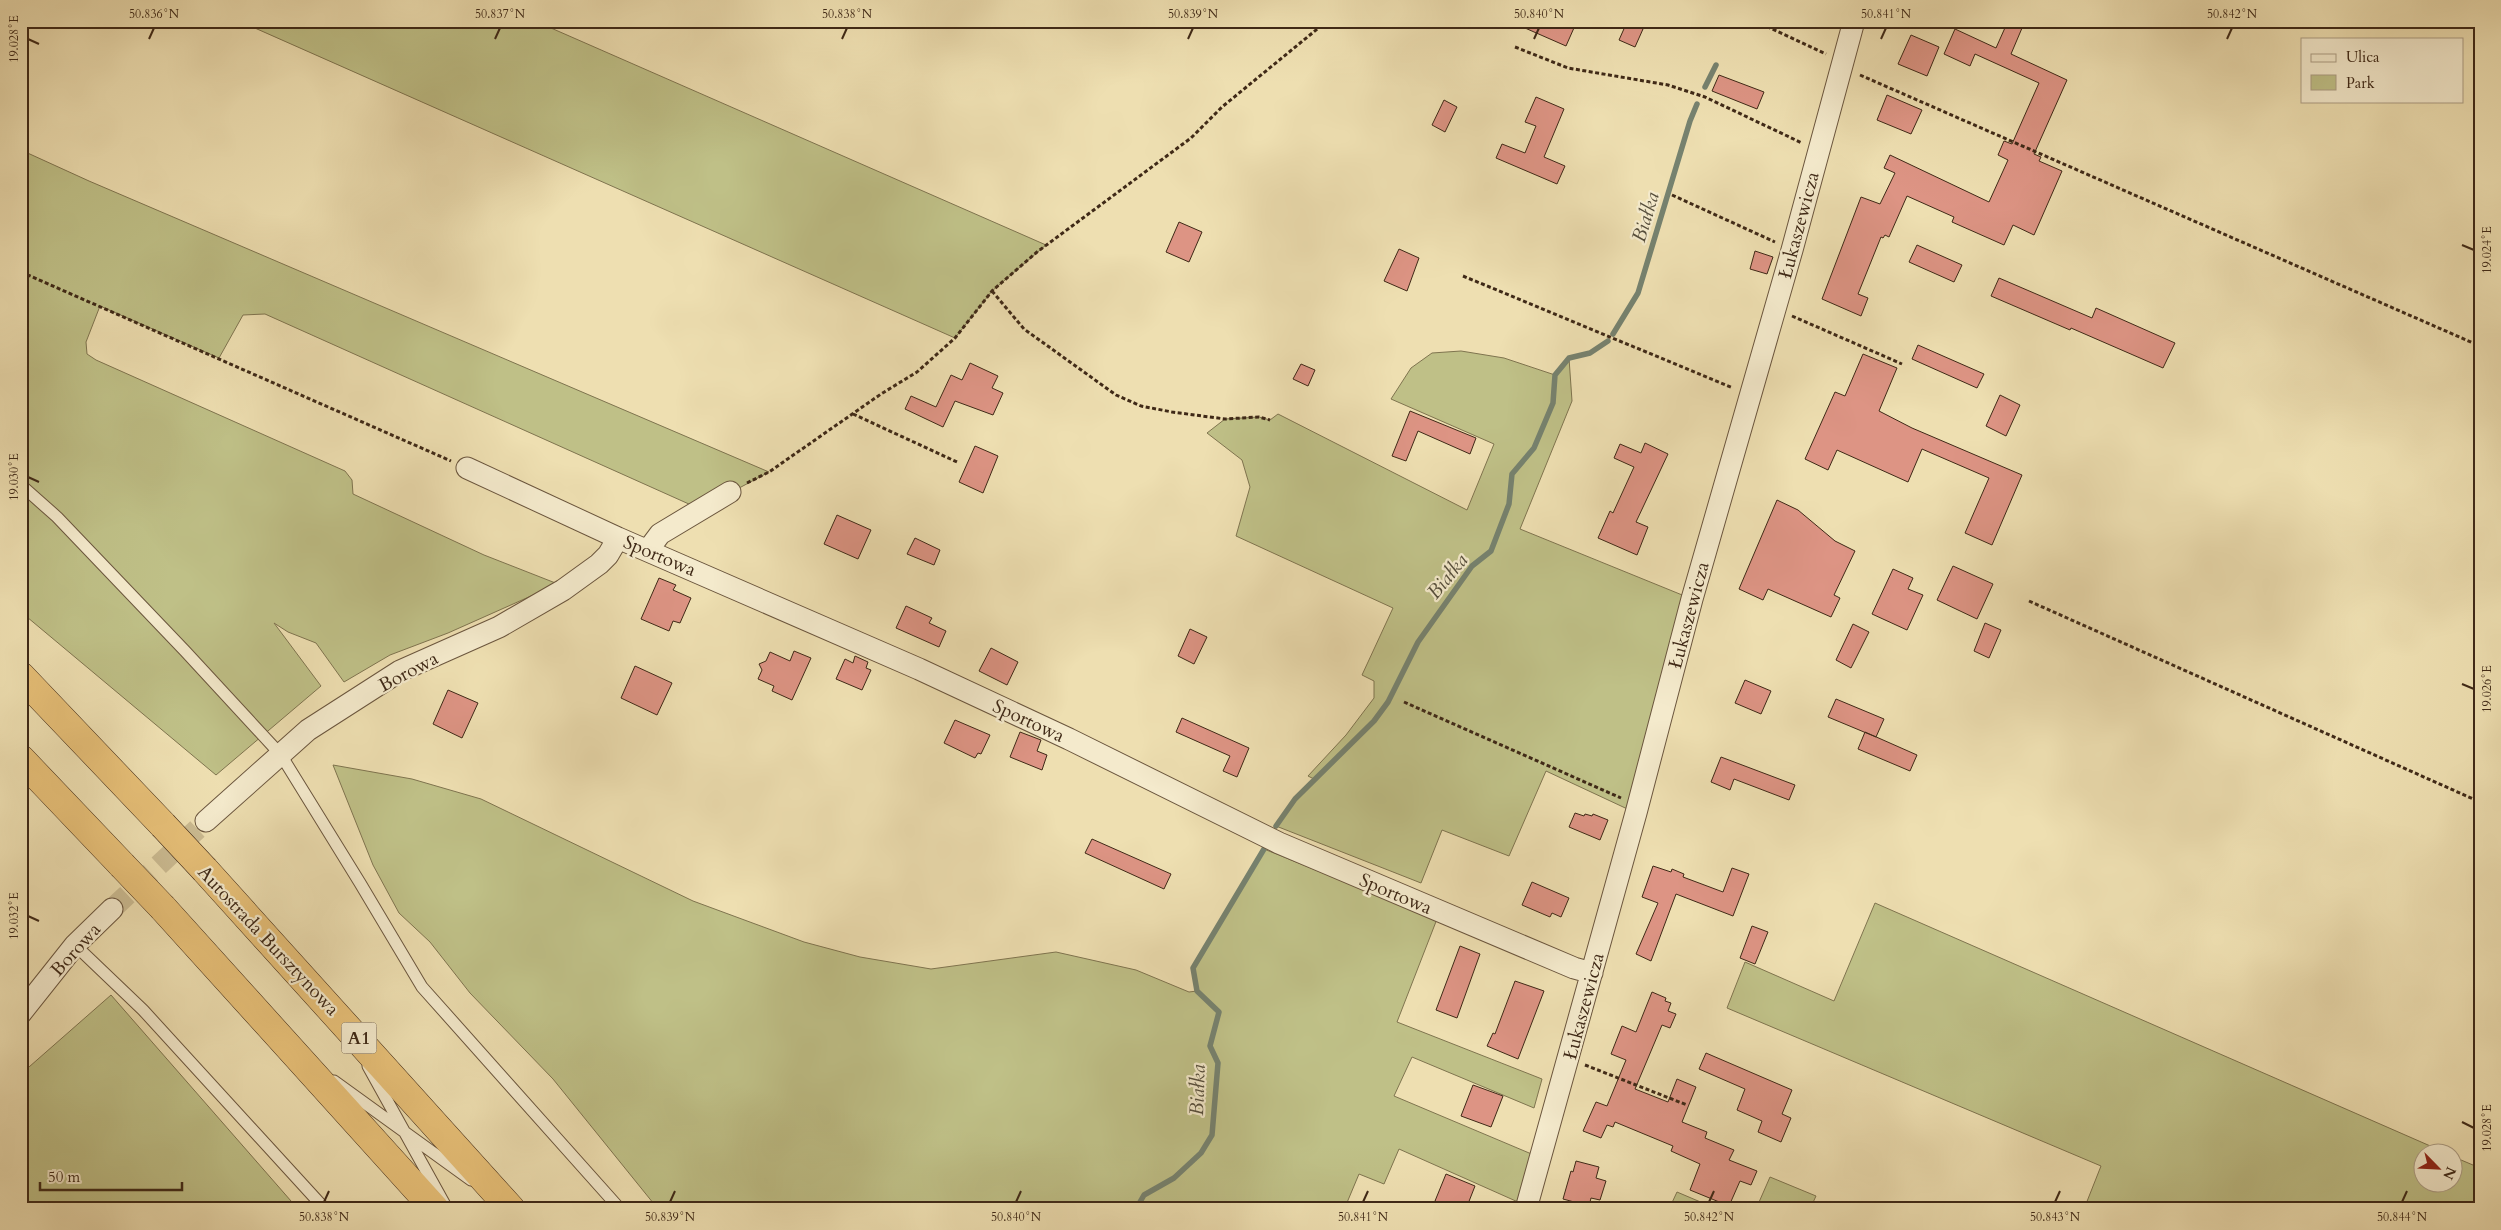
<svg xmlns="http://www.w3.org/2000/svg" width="2501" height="1230" font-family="Cardo,serif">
  <rect width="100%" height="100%" fill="#eedfb1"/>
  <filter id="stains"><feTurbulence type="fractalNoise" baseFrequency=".004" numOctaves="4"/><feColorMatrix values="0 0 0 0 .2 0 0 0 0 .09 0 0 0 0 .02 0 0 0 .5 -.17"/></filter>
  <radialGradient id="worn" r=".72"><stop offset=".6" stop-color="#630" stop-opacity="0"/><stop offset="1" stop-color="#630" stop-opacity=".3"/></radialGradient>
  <!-- green -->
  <path fill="#bfc087" stroke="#7f744f" d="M239,21H535L1046,245L992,291L955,338Z
    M21,150L89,181L769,472L700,509L265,314L243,315L219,358L100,306L86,342L87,354L96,360L345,471L352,480L353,494L484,555L558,584L448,633L390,655L344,682L316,643L288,632L274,623L321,686L216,775L21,612Z
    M1461,351L1504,358L1555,375L1569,358L1572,401L1520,529L1692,599L1636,813L1546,771L1509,856L1442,830L1421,883L1276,826L1295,799L1314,779L1308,776L1346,735L1374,698V681L1362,675L1393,608L1236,536L1250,487L1242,460L1207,433L1225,419L1259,417L1270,420L1278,414L1467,510L1494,444L1391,399L1411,368L1432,353Z
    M333,765L412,779L481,799L693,901L804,942L860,957L931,969L1056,952L1136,970L1189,992L1197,991L1193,968L1264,849L1437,919L1397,1022L1542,1079L1534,1108L1412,1057L1394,1096L1541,1158L1527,1206L1399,1149L1384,1184L1359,1174L1346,1205L1354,1209H658L553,1079L470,993L430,942L399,913L373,865Z
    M1875,903L2444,1152H2424V1182H2454V1157L2480,1168V1209H2084L2101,1166L1727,1008L1745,962L1834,1001Z
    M111,995L298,1209H21V1074Z
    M1770,1177L1816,1196L1810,1209H1756Z
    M1677,1192L1717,1209H1669Z"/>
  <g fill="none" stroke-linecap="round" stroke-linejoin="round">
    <!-- stream -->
    <path stroke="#76826f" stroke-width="5.5" d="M1705,87L1716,65
      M1613,334L1638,293L1690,121L1697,104
      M1276,826L1295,799L1374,721L1388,702L1418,642L1472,566L1491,551L1509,504L1512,474L1534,448L1553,403L1555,375L1569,358L1590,353L1608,341
      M1136,1209L1144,1195L1174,1178L1201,1153L1212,1135L1218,1063L1210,1046L1219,1012L1197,991L1193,968L1264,849"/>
  </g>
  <!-- building -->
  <path fill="#dd9484" stroke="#3f2917" d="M1509,21H1577L1566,46Z
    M2008,21H2025L2011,54L2067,80L2034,154L2041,157L2039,161L2062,171L2034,235L2013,225L2004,245L1952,222L1954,217L1907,196L1889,237L1885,235L1883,238L1881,237L1858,294L1868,298L1861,316L1822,299L1861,197L1880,204L1895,173L1884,168L1890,155L1989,202L2008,160L1998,155L2004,141L2012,144L2039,83L1975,54L1970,66L1944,54L1955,29L1996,48Z
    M1627,22L1643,29L1635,47L1619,40Z
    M1911,35L1939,47L1927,76L1898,64Z
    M1719,75L1764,92L1757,109L1712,91Z
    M1887,95L1922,110L1911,134L1877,120Z
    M1536,97L1564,109L1544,157L1565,166L1557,184L1496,158L1502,144L1525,153L1536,126L1525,122Z
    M1444,100L1457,107L1445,132L1432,125Z
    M1179,222L1202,232L1189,262L1166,252Z
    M1917,245L1962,265L1954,282L1909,262Z
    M1399,249L1419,258L1407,291L1384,281Z
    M1755,251L1773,257L1767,274L1750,269Z
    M1999,278L2092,318L2096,308L2175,343L2163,368L2071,328L2070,330L1991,296Z
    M1918,345L1984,374L1977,388L1912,359Z
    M1863,354L1897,368L1879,411L1912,428L2022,475L1992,545L1965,533L1989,478L1922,449L1908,482L1837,450L1828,470L1805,459L1835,392L1845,396Z
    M970,363L998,376L992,388L1003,393L993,415L955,401L943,427L905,409L911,396L936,407L951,375L962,380Z
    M1301,364L1315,370L1308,386L1293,379Z
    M2000,395L2020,405L2006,436L1986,426Z
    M1410,411L1476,438L1470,454L1418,431L1406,461L1392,456Z
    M1645,443L1668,454L1636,522L1648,527L1637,555L1598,538L1610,511L1613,513L1634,467L1614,458L1620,444L1641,453Z
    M975,446L998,456L983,493L959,482Z
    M1777,500L1798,510L1835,541L1855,551L1834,595L1840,598L1831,617L1768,589L1763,600L1739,589Z
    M837,515L871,530L858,559L824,544Z
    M915,538L940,550L934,565L907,554Z
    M1953,566L1993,584L1977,619L1937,600Z
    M1893,569L1913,578L1908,589L1923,595L1907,630L1872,614Z
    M659,578L676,585L673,590L691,598L680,623L673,621L669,631L641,619Z
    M906,606L932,618L929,623L946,631L939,647L896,628Z
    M1985,623L2001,630L1989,658L1974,651Z
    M1853,624L1869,632L1851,668L1836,660Z
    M1190,629L1207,637L1194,664L1178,656Z
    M991,648L1018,662L1007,685L979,671Z
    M794,651L811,658L792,700L772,691L774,686L758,679L762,670L759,664L766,661L770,652L790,661Z
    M855,656L868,662L866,668L871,670L862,690L836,679L845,659L853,663Z
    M635,666L672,683L657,715L621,698Z
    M1745,680L1771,691L1761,714L1735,703Z
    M448,690L478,703L462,738L433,724Z
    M1836,699L1884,719L1876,737L1828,717Z
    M1182,718L1249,748L1237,777L1223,771L1230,756L1176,732Z
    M955,720L990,735L981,754L978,753L975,758L944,743Z
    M1020,732L1041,740L1037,751L1047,755L1042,770L1010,757Z
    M1865,732L1917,755L1910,771L1858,749Z
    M1721,757L1795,785L1789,800L1734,779L1730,790L1711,782Z
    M1575,813L1584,816L1585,814L1592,816L1593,814L1608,820L1600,840L1569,827Z
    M1092,839L1171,874L1164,889L1085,853Z
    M1653,866L1671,872L1672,869L1684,874L1683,877L1723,892L1732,868L1749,874L1733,916L1676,894L1651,961L1636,954L1658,903L1642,897Z
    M1532,882L1569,898L1561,917L1552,913L1550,917L1522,905Z
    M1752,926L1768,932L1755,964L1740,958Z
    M1460,946L1480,954L1457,1018L1436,1010Z
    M1515,981L1544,991L1518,1059L1487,1046L1493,1033L1495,1034Z
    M1652,992L1666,998L1665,1001L1671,1003L1668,1011L1676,1014L1670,1028L1662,1025L1635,1089L1668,1102L1677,1079L1696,1087L1682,1122L1707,1132L1705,1138L1734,1150L1729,1160L1757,1171L1751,1185L1740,1181L1729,1206L1690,1190L1700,1164L1671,1151L1673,1146L1615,1122L1613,1127L1607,1125L1601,1138L1583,1131L1596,1102L1607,1106L1626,1060L1611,1054L1622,1026L1636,1032Z
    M1706,1053L1792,1090L1782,1114L1791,1118L1781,1142L1758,1132L1762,1121L1737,1110L1745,1089L1699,1069Z
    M1473,1085L1503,1096L1491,1127L1461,1116Z
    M1576,1161L1599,1167L1596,1178L1606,1181L1600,1200L1591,1198L1589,1206L1563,1199L1571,1171L1573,1172Z
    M1446,1174L1475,1186L1466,1209H1454L1435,1201Z"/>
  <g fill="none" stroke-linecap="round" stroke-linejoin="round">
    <!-- minor-tunnel -->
    <path stroke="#cbbb92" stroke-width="21" stroke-dasharray="21 11" stroke-linecap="butt" d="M112,909L206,821"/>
    <defs>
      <path id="service" d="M21,485L57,517L185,651L281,755L360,883L422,987L620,1209
        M75,945L143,1010L325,1209
        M368,1066L445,1205
        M334,1081L471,1180"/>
      <path id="minor" d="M467,468L618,538L919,669L1069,739L1279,843L1574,968L1592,973
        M648,550L660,534L730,492
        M206,821L308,730L400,671L499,627L563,590L599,564L608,555L618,538
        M21,1013L75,945L112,909
        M1526,1209L1636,813L1692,599L1792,250L1854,21"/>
      <path id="motorway" d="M21,676L163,825
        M21,759L122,865
        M205,870L511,1209
        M163,908L435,1209"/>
    </defs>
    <!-- service casing -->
    <use href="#service" stroke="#6b563e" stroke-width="13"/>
    <!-- minor casing -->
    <use href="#minor" stroke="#6b563e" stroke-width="23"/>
    <!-- motorway casing -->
    <use href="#motorway" stroke="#3f2917" stroke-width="29"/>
    <!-- path -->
    <path stroke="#3f2917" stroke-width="3" stroke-dasharray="4 2.5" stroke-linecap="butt" d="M1755,21L1826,54
      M1515,47L1568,68L1668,85L1705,97L1802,143
      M1860,75L2480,346
      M1672,195L1775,242
      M21,272L451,461
      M1463,276L1733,388
      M992,291L1024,329L1116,395L1141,406L1172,412L1225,419L1259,417L1270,420
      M1792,316L1902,364
      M853,414L957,462
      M747,483L769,472L881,394L917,372L955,338L992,291L1037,252L1191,138L1222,107L1327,21
      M2029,601L2480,802
      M1404,702L1621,798
      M1585,1065L1687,1105"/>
    <!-- service -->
    <use href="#service" stroke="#f4eacc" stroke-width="11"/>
    <!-- minor -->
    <use href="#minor" stroke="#f4eacc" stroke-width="21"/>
    <!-- motorway -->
    <use href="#motorway" stroke="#e7c078" stroke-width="28"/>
    <defs>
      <path id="motorway-bridge" d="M163,825L205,870
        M122,865L163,908"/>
    </defs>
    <!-- motorway-bridge casing -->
    <use href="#motorway-bridge" stroke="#3f2917" stroke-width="29" stroke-linecap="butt"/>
    <!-- motorway-bridge -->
    <use href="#motorway-bridge" stroke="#e7c078" stroke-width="28"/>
  </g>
  <!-- ticks -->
  <path fill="none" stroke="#3f2917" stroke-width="2" d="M28,39L39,44M149,39L154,28M495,39L500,28M842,39L847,28M1188,39L1193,28M1534,39L1539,28M1881,39L1886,28M2227,39L2232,28M2462,245L2474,250M28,477L39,482M2462,684L2474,689M28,916L39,921M2462,1122L2474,1128M324,1202L329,1191M670,1202L675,1191M1016,1202L1021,1191M1363,1202L1368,1191M1709,1202L1714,1191M2055,1202L2060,1191M2402,1202L2407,1191"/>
  <g text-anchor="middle" stroke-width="4.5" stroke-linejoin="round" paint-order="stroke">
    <!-- shield labels -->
    <rect fill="#f4eacc" stroke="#75634d" stroke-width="1" x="341.5" y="1022.5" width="35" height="31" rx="4"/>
    <g font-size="18" font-weight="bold" fill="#3f2917">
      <text x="359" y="1044">A1</text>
    </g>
    <!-- street labels -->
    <g font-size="19" fill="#3f2917" stroke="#f4eacc">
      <text transform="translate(1798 225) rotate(-75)" y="7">Łukaszewicza</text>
      <text transform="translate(660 555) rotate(23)" y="7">Sportowa</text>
      <text transform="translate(1688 615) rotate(-75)" y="7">Łukaszewicza</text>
      <text transform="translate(408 671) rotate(-28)" y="7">Borowa</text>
      <text transform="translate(1029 720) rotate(25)" y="7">Sportowa</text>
      <text transform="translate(1396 893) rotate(23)" y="7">Sportowa</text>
      <text transform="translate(269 940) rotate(47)" y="7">Autostrada Bursztynowa</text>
      <text transform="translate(75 949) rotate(-48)" y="7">Borowa</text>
      <text transform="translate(1583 1006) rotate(-75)" y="7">Łukaszewicza</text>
    </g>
    <!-- water labels -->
    <g font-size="20" font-style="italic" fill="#564e3c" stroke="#f4eacc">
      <text transform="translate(1645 217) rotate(-73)" y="7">Białka</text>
      <text transform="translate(1447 576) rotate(-51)" y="7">Białka</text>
      <text transform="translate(1197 1090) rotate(-88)" y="7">Białka</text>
    </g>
  </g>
  <!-- margin -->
  <rect width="2501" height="1230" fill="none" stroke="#eedfb1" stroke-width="55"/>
  <!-- legend -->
  <rect x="2301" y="38" width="162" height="65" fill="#f4eacc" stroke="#ac9d84"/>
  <rect x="2311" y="54" width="25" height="8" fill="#f4eacc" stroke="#ac9d84"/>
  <text x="2346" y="62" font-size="15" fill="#3f2917">Ulica</text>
  <rect x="2311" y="75" width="25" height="15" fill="#bfc087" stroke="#ac9d84"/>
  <text x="2346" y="88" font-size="15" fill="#3f2917">Park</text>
  <!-- north arrow -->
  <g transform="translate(2438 1168) rotate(114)"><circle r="24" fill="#f4eacc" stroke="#ac9d84"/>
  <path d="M0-4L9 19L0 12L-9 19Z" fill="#8f2418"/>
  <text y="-8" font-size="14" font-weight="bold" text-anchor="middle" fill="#3f2917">N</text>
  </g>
  <!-- scale -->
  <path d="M40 1182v8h142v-8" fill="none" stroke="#3f2917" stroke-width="2.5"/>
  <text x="48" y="1182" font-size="15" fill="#3f2917" stroke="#f4eacc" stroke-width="4" paint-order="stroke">50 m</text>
  <rect x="28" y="28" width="2446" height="1174" fill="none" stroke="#3f2917" stroke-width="2"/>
  <g font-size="12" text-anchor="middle" fill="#3f2917">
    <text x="154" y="18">50.836°N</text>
    <text x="500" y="18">50.837°N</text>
    <text x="847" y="18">50.838°N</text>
    <text x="1193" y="18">50.839°N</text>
    <text x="1539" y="18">50.840°N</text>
    <text x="1886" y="18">50.841°N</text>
    <text x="2232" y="18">50.842°N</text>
    <text transform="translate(14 39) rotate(-90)" y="4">19.028°E</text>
    <text transform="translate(2487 250) rotate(-90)" y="4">19.024°E</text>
    <text transform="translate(14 477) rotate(-90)" y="4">19.030°E</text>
    <text transform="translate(2487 689) rotate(-90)" y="4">19.026°E</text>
    <text transform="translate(14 916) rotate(-90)" y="4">19.032°E</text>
    <text transform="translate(2487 1128) rotate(-90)" y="4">19.028°E</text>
    <text x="324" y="1221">50.838°N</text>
    <text x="670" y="1221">50.839°N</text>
    <text x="1016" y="1221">50.840°N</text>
    <text x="1363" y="1221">50.841°N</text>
    <text x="1709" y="1221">50.842°N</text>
    <text x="2055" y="1221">50.843°N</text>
    <text x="2402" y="1221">50.844°N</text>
  </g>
  <rect width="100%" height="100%" filter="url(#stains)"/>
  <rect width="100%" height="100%" fill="url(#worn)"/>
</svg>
